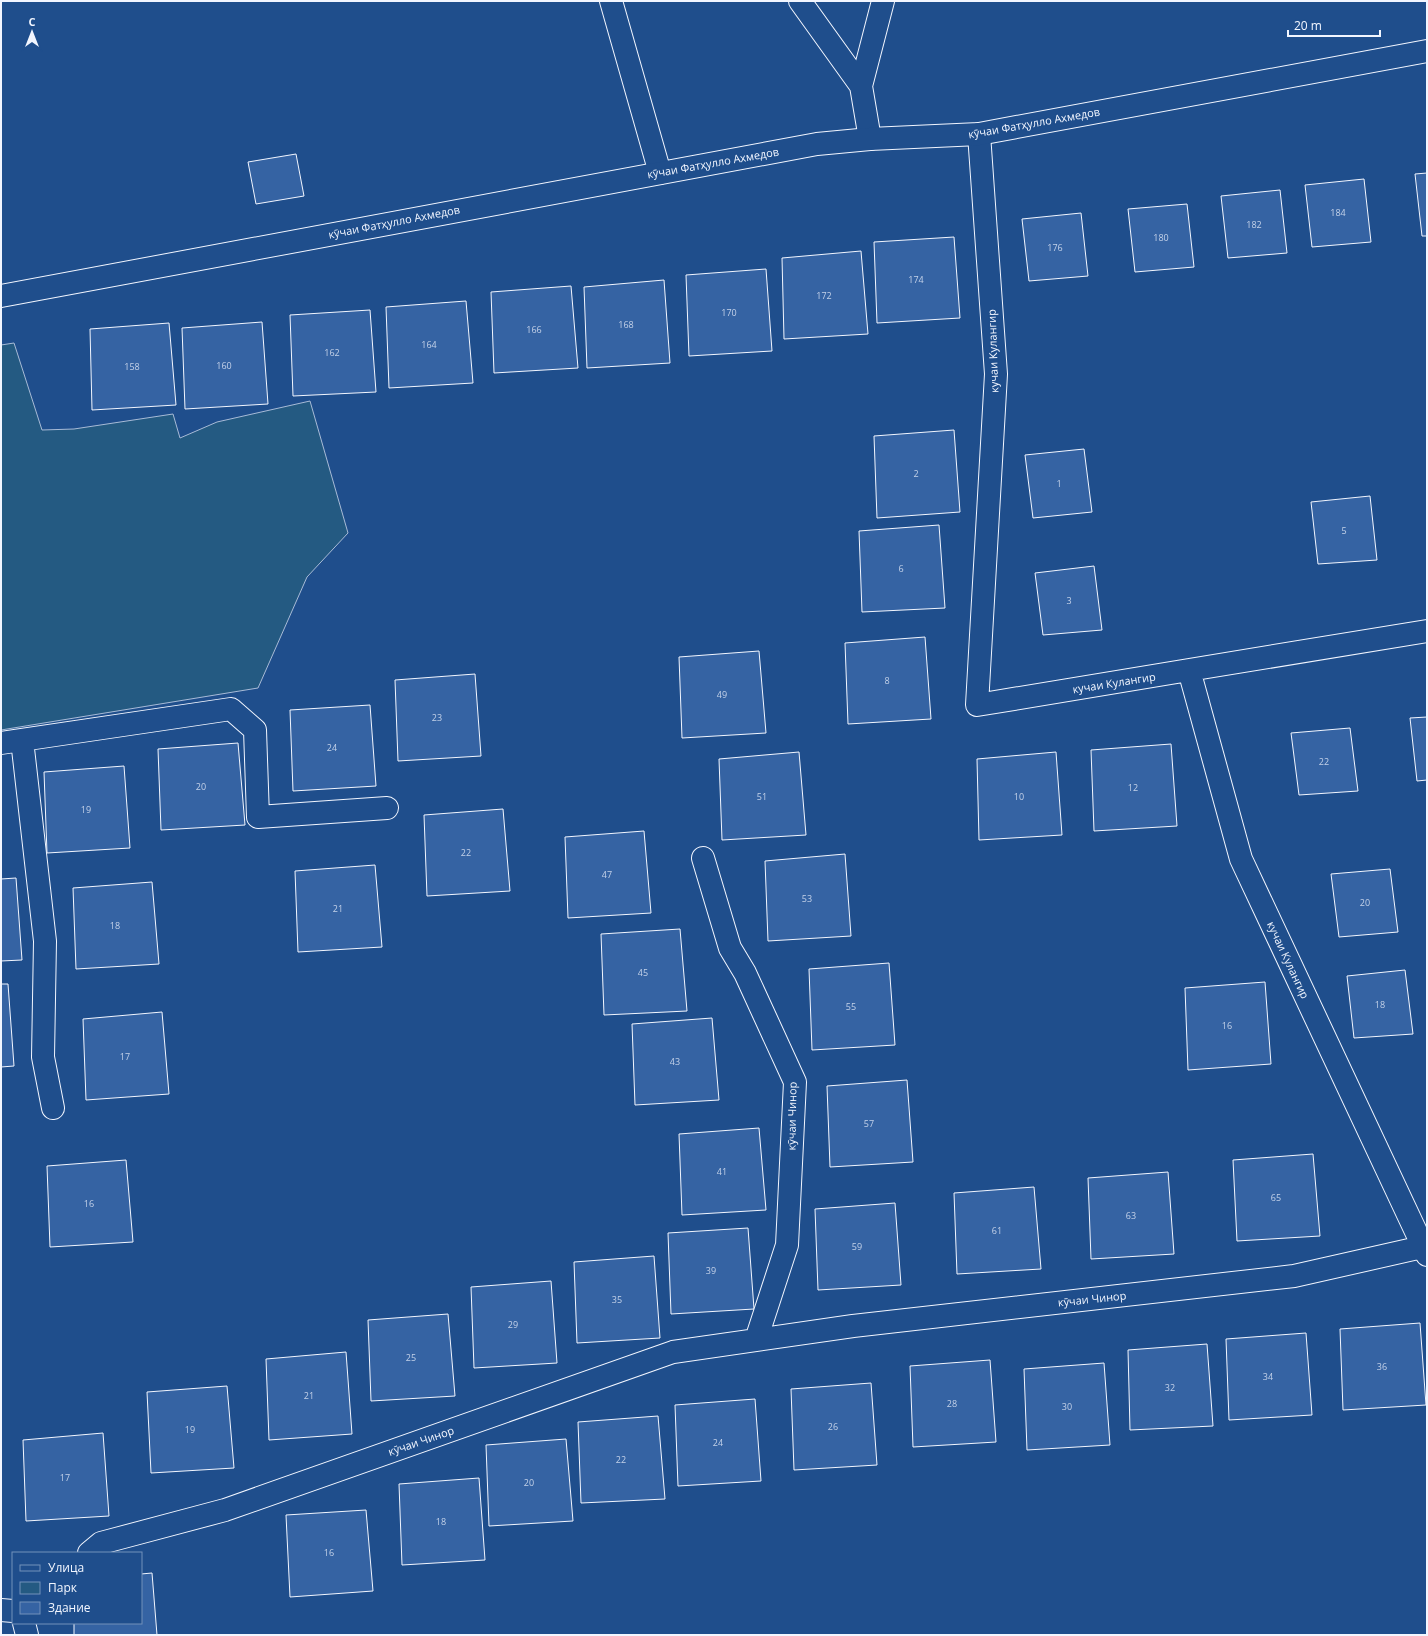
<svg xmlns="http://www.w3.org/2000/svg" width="1428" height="1636" font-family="'Open Sans',sans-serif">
  <rect width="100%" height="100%" fill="#1f4e8c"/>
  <!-- green -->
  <path fill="#245a82" stroke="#a8bbd7" d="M14,343L42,430L74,429L173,414L180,438L217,422L310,401L348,533L307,577L258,688L1,730V345Z"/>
  <!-- building -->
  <path fill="#3563a3" stroke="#f2f6ff" d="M296,154L304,196L256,204L248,162Z
    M1427,173V236H1422L1415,174Z
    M1364,179L1371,242L1312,247L1305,185Z
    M1280,190L1287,253L1228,258L1221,196Z
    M1187,204L1194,267L1135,272L1128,209Z
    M1081,213L1088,276L1029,281L1022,219Z
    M954,237L960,318L877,323L874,242Z
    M861,251L868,334L784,339L782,258Z
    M766,269L772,351L689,356L686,275Z
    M664,280L670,363L587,368L584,287Z
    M571,286L578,368L494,373L491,292Z
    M466,301L473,383L389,388L386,307Z
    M370,310L376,392L293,396L290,315Z
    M262,322L268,404L185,409L182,328Z
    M169,323L176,405L92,410L90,329Z
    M954,430L960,512L877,518L874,436Z
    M1084,449L1092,512L1033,518L1025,455Z
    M1370,496L1377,560L1318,564L1311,502Z
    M939,525L945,608L862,612L859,531Z
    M1094,566L1102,630L1043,635L1035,573Z
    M925,637L931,719L848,724L845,643Z
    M759,651L766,733L682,738L679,657Z
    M475,674L481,756L398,761L395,680Z
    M370,705L376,786L293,791L290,710Z
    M1427,717V780L1417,781L1410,718Z
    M1350,728L1358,791L1299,795L1291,733Z
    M238,743L245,825L161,830L158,749Z
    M1171,744L1177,826L1094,831L1091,750Z
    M799,752L806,835L722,840L719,759Z
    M1056,752L1062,835L979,840L977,759Z
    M124,766L130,848L47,853L44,772Z
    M503,809L510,891L427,896L424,815Z
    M644,831L651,913L568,918L565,837Z
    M845,854L851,936L768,941L765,861Z
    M375,865L382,947L298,952L295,871Z
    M1390,869L1398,932L1339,937L1331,874Z
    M16,878L22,960L1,961V879Z
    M152,882L159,964L76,969L73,888Z
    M680,929L687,1011L604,1015L601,934Z
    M889,963L895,1045L812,1050L809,969Z
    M1405,970L1413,1034L1354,1038L1347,976Z
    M1265,982L1271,1064L1188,1070L1185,988Z
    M1,984H8L14,1066L1,1067Z
    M162,1012L169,1094L86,1100L83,1019Z
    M712,1018L719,1100L635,1105L632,1024Z
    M907,1080L913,1162L830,1167L827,1086Z
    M759,1128L766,1210L682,1215L679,1134Z
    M1313,1154L1320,1236L1237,1241L1233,1160Z
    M126,1160L133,1242L50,1247L47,1166Z
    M1168,1172L1174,1254L1091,1259L1088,1178Z
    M1034,1187L1041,1269L957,1274L954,1193Z
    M895,1203L901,1285L818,1290L815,1209Z
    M748,1228L754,1309L671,1314L668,1233Z
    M654,1256L660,1338L577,1343L574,1262Z
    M551,1281L557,1363L474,1368L471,1287Z
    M448,1314L455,1396L371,1401L368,1320Z
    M1420,1323L1426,1405L1343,1410L1340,1329Z
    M1306,1333L1312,1415L1229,1420L1226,1339Z
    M1207,1344L1213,1426L1130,1430L1128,1350Z
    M346,1352L352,1434L269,1440L266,1359Z
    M990,1360L996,1442L913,1447L910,1366Z
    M1104,1363L1110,1445L1027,1450L1024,1369Z
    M871,1383L877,1465L794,1470L791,1389Z
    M227,1386L234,1468L151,1473L147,1392Z
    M755,1399L761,1481L678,1486L675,1405Z
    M658,1416L665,1499L581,1503L578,1422Z
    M103,1433L109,1516L26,1521L23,1440Z
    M566,1439L573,1521L489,1526L486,1445Z
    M479,1478L485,1560L402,1565L399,1484Z
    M366,1510L373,1591L290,1597L286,1515Z
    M152,1573L157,1635H74V1623H141V1574Z"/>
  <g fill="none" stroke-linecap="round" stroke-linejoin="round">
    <defs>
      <path id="street" d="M611,1L660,173
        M800,1L861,86L870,139
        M861,86L883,1
        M979,134L996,374L977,705L1189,670L1241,859L1427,1255
        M1189,670L1427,631
        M22,740L45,941L43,1057L53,1108
        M1,743L231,709L255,730L258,817L387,808
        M703,858L730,948L745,973L795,1082L787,1245L756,1340
        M89,1553L101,1543L225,1510L673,1352L853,1326L1294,1276L1427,1246
        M1,1610L13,1611
        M24,1623L27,1635"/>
      <path id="secondary" d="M1,296L817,144L870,139L979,134L1427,51"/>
    </defs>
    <!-- street casing -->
    <use href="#street" stroke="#f2f6ff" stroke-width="24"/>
    <!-- secondary casing -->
    <use href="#secondary" stroke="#f2f6ff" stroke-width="24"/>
    <!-- street -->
    <use href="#street" stroke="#1f4e8c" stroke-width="22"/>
    <!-- secondary -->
    <use href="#secondary" stroke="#1f4e8c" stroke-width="22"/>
  </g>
  <g text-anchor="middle" stroke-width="3" stroke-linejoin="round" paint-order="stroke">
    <!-- number labels -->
    <g font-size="9" fill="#c3d1e8">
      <text x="1338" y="216">184</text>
      <text x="1254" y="228">182</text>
      <text x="1161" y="241">180</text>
      <text x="1055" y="251">176</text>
      <text x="916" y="283">174</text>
      <text x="824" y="299">172</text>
      <text x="729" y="316">170</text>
      <text x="626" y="328">168</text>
      <text x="534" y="333">166</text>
      <text x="429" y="348">164</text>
      <text x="332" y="356">162</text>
      <text x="224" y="369">160</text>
      <text x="132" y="370">158</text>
      <text x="916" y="477">2</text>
      <text x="1059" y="487">1</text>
      <text x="1344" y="534">5</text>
      <text x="901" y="572">6</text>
      <text x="1069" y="604">3</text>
      <text x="887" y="684">8</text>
      <text x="722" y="698">49</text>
      <text x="437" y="721">23</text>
      <text x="332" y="751">24</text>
      <text x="1324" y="765">22</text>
      <text x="201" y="790">20</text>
      <text x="1133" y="791">12</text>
      <text x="762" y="800">51</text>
      <text x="1019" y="800">10</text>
      <text x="86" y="813">19</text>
      <text x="466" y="856">22</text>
      <text x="607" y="878">47</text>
      <text x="807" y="902">53</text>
      <text x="1365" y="906">20</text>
      <text x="338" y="912">21</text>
      <text x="115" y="929">18</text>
      <text x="643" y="976">45</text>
      <text x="1380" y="1008">18</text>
      <text x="851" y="1010">55</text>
      <text x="1227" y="1029">16</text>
      <text x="125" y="1060">17</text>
      <text x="675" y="1065">43</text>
      <text x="869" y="1127">57</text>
      <text x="722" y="1175">41</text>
      <text x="1276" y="1201">65</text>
      <text x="89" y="1207">16</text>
      <text x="1131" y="1219">63</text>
      <text x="997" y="1234">61</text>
      <text x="857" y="1250">59</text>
      <text x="711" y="1274">39</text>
      <text x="617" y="1303">35</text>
      <text x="513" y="1328">29</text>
      <text x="411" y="1361">25</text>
      <text x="1382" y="1370">36</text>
      <text x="1268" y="1380">34</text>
      <text x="1170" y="1391">32</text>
      <text x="309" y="1399">21</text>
      <text x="952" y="1407">28</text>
      <text x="1067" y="1410">30</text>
      <text x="833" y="1430">26</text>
      <text x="190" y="1433">19</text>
      <text x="718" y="1446">24</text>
      <text x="621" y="1463">22</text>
      <text x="65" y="1481">17</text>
      <text x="529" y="1486">20</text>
      <text x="441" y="1525">18</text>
      <text x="329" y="1556">16</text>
    </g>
    <!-- street labels -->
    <g font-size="11" fill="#f2f6ff" stroke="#1f4e8c">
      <text transform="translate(1034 123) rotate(-10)" y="4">кӯчаи Фатҳулло Ахмедов</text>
      <text transform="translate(713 163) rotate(-10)" y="4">кӯчаи Фатҳулло Ахмедов</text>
      <text transform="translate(394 222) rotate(-11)" y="4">кӯчаи Фатҳулло Ахмедов</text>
      <text transform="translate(993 351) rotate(-92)" y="4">кучаи Кулангир</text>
      <text transform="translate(1114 683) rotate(-9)" y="4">кучаи Кулангир</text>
      <text transform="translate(1288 960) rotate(65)" y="4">кучаи Кулангир</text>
      <text transform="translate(792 1116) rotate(-89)" y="4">кӯчаи Чинор</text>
      <text transform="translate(1092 1299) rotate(-6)" y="4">кӯчаи Чинор</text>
      <text transform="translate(421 1441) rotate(-19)" y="4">кӯчаи Чинор</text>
    </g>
  </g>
  <!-- border -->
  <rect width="1428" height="1636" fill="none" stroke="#f2f6ff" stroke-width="4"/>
  <!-- legend -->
  <rect x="12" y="1552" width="130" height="72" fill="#1f4e8c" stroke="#7391ba"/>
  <rect x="20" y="1565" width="20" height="6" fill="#1f4e8c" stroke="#7391ba"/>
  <text x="48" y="1572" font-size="12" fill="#f2f6ff">Улица</text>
  <rect x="20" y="1582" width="20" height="12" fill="#245a82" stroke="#7391ba"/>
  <text x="48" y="1592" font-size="12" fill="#f2f6ff">Парк</text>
  <rect x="20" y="1602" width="20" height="12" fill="#3563a3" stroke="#7391ba"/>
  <text x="48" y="1612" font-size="12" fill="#f2f6ff">Здание</text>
  <!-- north arrow -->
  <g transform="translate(32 32)" stroke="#1f4e8c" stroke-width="3" paint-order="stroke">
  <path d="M0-3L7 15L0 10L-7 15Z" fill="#f2f6ff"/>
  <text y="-6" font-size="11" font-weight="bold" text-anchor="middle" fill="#f2f6ff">С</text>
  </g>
  <!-- scale -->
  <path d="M1288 30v6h92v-6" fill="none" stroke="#f2f6ff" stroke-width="2"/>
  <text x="1294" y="30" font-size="12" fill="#f2f6ff" stroke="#1f4e8c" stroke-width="3" paint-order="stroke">20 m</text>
</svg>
